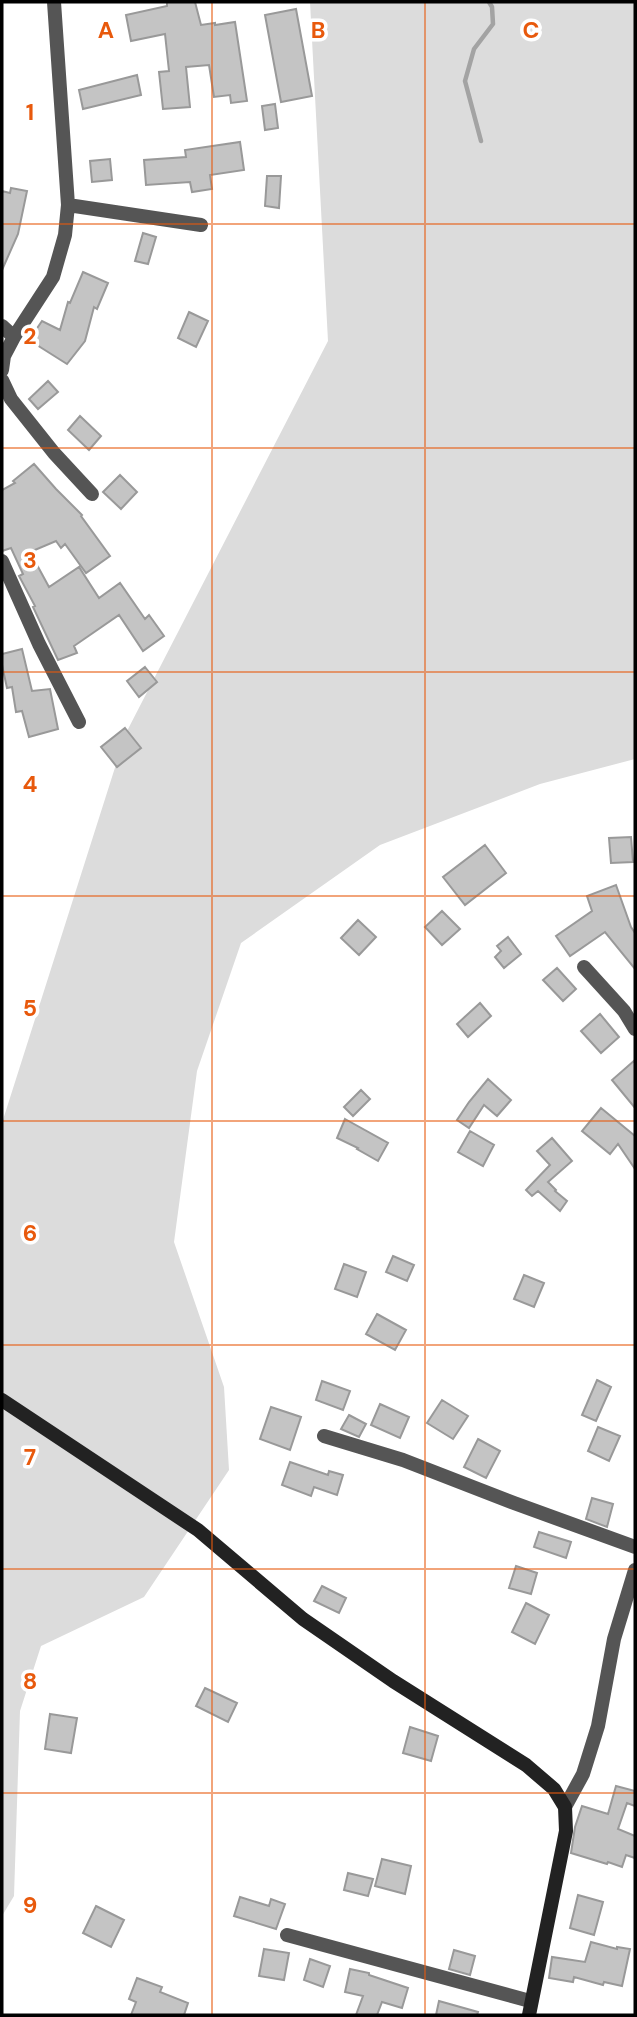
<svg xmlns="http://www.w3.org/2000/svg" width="637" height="2017" font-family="'DM Sans',sans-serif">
  <rect width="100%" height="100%" fill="#fff"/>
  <!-- green -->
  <path fill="#dcdcdc" d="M310,2H635V759L540,784L380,845L241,943L197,1071L174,1242L224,1387L229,1470L144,1597L41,1646L20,1711L14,1896L2,1916V1123L126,733L328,341Z"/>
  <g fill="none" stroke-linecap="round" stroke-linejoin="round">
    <!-- stream -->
    <path stroke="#a3a3a3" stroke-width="4.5" d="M481,141L465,81L474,49L493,24L492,7L489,2"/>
  </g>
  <!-- building -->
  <path fill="#c4c4c4" stroke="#999" stroke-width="2" d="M167,2H195L201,25L215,23V25L235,22L247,101L231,103L230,95L214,97L209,65L186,67L190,107L163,109L159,72L169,71L165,34L131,41L126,15L167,6Z
    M296,9L312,96L281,102L265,15Z
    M137,75L141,95L83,109L79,90Z
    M275,104L278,128L265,130L262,106Z
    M240,142L244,170L210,175L212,189L192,192L190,182L146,185L144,160L186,157L185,150Z
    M110,159L112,180L92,182L90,161Z
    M267,176H281L279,208L265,206Z
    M11,188L27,191L18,234L2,270V191L10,193Z
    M143,233L156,237L148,264L135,261Z
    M83,272L108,283L97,309L94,307L85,341L67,364L29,340L42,321L60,330L68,302L70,303Z
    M189,312L208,321L196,347L178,338Z
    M48,381L58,392L38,409L29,399Z
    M80,416L101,436L89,450L68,430Z
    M34,464L56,489L82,515L81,516L110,556L86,573L65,544L61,548L56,541L30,552L49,587L79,567L99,598L120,583L145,619L149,615L164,636L143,651L119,615L74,646L77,653L58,660L33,607L35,606L19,576L23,574L11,548L2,551V490L15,483L13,481Z
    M120,475L137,492L121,509L103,492Z
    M22,649L32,691L50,689L58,729L29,737L22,711L16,712L12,687L7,688L2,665V654Z
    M145,667L157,682L139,697L127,681Z
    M125,728L141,748L117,767L101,747Z
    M631,837L633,862L611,863L609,838Z
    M485,845L506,873L465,905L443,877Z
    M616,885L631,927L635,933V969L605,932L570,956L556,936L592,911L587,896Z
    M442,911L460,929L442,945L425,927Z
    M358,920L376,937L359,955L341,938Z
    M508,937L521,954L504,968L495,957L501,951L497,946Z
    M557,968L576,989L563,1001L543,980Z
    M480,1003L491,1016L468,1037L457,1024Z
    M600,1014L619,1037L601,1053L581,1031Z
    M635,1060V1108L612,1080Z
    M488,1079L511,1100L497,1116L484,1105L469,1128L457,1120L469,1102Z
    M361,1090L370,1099L353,1116L344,1107Z
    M601,1108L635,1136V1169L618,1144L610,1154L582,1131Z
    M345,1119L388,1143L378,1161L357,1149L358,1148L337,1138Z
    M470,1131L494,1145L483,1166L458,1152Z
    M552,1138L572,1161L548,1182L556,1190L555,1191L567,1201L560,1211L538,1191L532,1196L526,1190L550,1165L537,1151Z
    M393,1256L414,1265L407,1281L386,1272Z
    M344,1264L366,1272L357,1297L335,1289Z
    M524,1275L544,1283L534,1307L514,1299Z
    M377,1314L406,1330L395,1350L366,1334Z
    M597,1380L611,1387L596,1421L582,1415Z
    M322,1381L350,1391L343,1410L316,1400Z
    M442,1400L468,1416L453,1439L427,1423Z
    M380,1404L409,1417L400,1438L371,1425Z
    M271,1407L301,1417L290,1450L260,1439Z
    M349,1415L366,1424L359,1437L341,1429Z
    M598,1427L620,1436L609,1461L588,1451Z
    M478,1439L500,1451L486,1478L464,1467Z
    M290,1462L328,1475L329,1471L343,1475L337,1495L314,1487L311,1496L282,1485Z
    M592,1498L613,1504L607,1527L586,1519Z
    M539,1532L571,1542L566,1558L534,1547Z
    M516,1566L537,1573L531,1594L509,1588Z
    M322,1586L346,1598L339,1613L314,1601Z
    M526,1603L549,1615L535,1644L512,1632Z
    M205,1688L237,1703L228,1722L196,1706Z
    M50,1714L77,1718L71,1753L45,1749Z
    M410,1727L438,1736L431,1761L403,1753Z
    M616,1786L635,1791V1806L627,1803L618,1829L635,1836V1858L626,1855L622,1867L608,1862L607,1864L571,1853L575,1827L582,1806L608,1814Z
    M382,1859L411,1866L405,1894L375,1886Z
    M348,1873L373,1879L368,1896L344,1890Z
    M578,1895L603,1902L594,1935L570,1928Z
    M240,1897L269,1906L271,1899L285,1904L276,1929L234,1916Z
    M96,1906L124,1920L111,1947L83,1933Z
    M591,1942L617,1949V1947L630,1949L622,1986L604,1982L603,1985L574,1977L573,1982L549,1978L552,1957L585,1962Z
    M264,1949L289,1953L284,1980L259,1976Z
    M454,1950L475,1956L470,1975L449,1969Z
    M310,1959L330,1966L323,1987L304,1980Z
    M350,1969L369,1973V1975L408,1988L402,2008L382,2002L377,2015H356L363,1996L345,1992Z
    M137,1978L162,1987L160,1992L188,2003L184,2015H131L136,2002L129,1999Z
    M439,2001L478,2012L477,2015H436Z"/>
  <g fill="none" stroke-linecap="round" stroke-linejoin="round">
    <!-- street -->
    <path stroke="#555" stroke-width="14" d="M68,205L201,225
      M2,326L14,337L4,356L2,370
      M14,337L53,277L65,235L68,205L54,2
      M2,380L11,399L54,453L92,494
      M2,561L39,644L79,722
      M584,967L624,1011L635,1029
      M324,1436L403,1460L514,1503L635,1547
      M565,1807L583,1774L598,1726L614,1639L635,1570
      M287,1935L530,2001"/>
    <!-- secondary -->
    <path stroke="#222" stroke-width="14" d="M2,1400L198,1530L303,1619L393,1681L526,1765L554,1789L565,1807L566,1831L529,2015"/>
  </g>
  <!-- grid -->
  <path fill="none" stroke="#e8590c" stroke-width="2" stroke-opacity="0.55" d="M212,2V2015M425,2V2015M2,224H635M2,448H635M2,672H635M2,896H635M2,1121H635M2,1345H635M2,1569H635M2,1793H635"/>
  <g font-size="23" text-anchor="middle" font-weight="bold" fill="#e8590c" stroke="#fff" stroke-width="7" stroke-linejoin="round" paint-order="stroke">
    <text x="106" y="38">A</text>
    <text x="318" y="38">B</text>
    <text x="531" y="38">C</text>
    <text x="30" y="120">1</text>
    <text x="30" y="344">2</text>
    <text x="30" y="568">3</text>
    <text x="30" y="792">4</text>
    <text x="30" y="1016">5</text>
    <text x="30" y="1241">6</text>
    <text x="30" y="1465">7</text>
    <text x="30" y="1689">8</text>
    <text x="30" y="1913">9</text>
  </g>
  <!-- border -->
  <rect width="637" height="2017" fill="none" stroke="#000000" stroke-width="7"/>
</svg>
